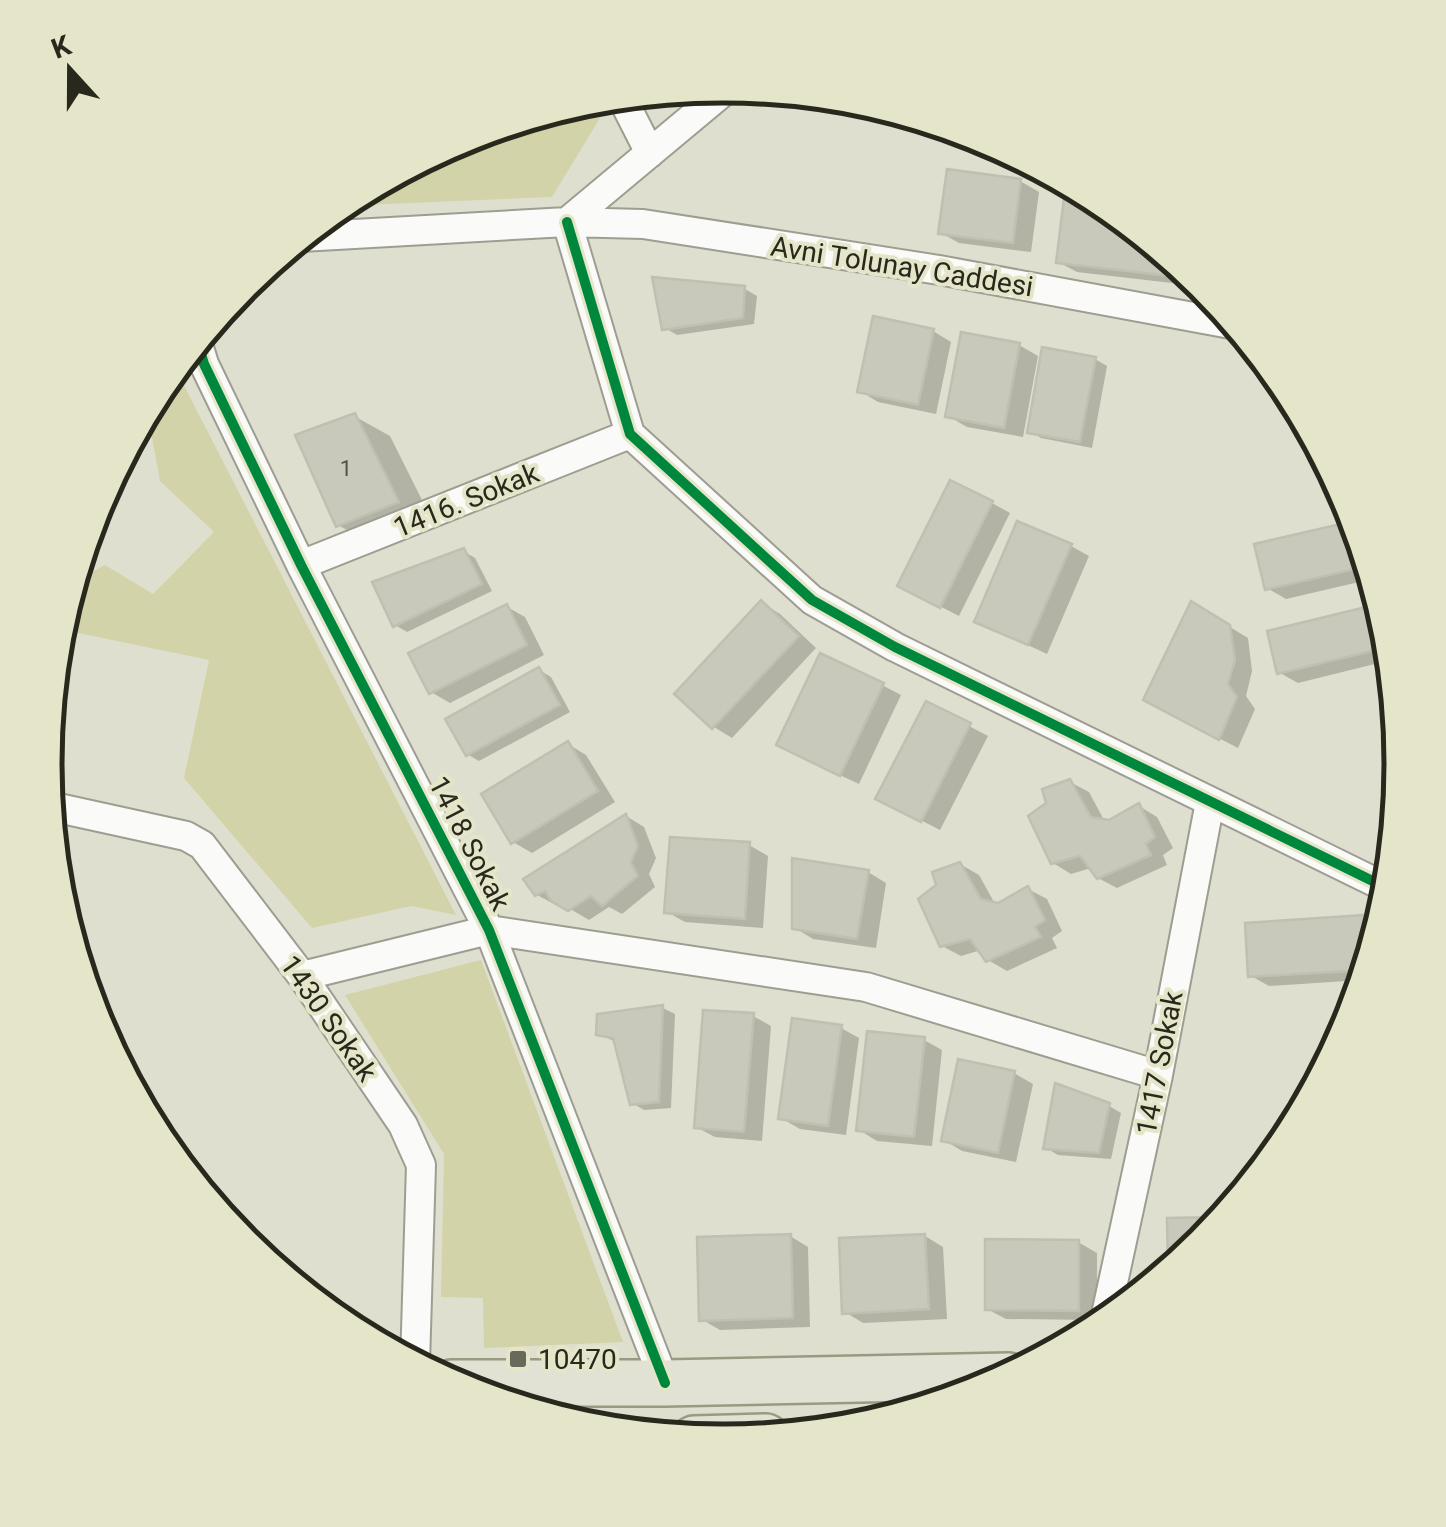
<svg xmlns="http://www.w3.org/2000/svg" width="1446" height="1527" font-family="Roboto,sans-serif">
  <rect width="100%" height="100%" fill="#dfdfcf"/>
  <!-- green -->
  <path fill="#d3d3a9" d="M549,111L600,118L552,197L339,206L464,137Z
    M175,368L456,915L411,906L312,928L184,778L209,660L59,629L73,582L105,565L153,594L214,532L160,481L147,410L160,386Z
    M481,960L623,1342L484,1348L483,1298L441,1297L444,1154L345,995Z"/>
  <!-- shadow -->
  <path fill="#0003" d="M1020,181L1039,192L1031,252L959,243L941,233Z
    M1068,183L1100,200L1191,275L1189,285L1077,272L1058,262Z
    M745,289L757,296L754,324L677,335L665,328Z
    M933,331L951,342L936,414L878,402L860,391Z
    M1019,345L1038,356L1023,437L967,427L948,416Z
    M1095,359L1107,366L1092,448L1041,438L1030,431Z
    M354,416L390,436L433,522L373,545L338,525Z
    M992,503L1010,513L959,616L918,595Z
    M1355,523L1372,579L1286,599L1267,588L1257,546Z
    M1071,546L1089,556L1047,654L977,621Z
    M463,551L475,558L492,591L407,632L395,625Z
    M762,603L780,614L816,648L732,738L714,727L677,693Z
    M1192,604L1248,638L1252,671L1246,696L1255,709L1238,748L1164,710Z
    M507,607L525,617L544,655L450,703L431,692Z
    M1374,607L1382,612L1391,660L1298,683L1280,673Z
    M539,670L551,677L570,712L479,761L467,754Z
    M882,685L901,695L859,784L797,755Z
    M927,704L988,736L940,830L897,808Z
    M568,744L586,755L615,802L532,853L513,842Z
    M1070,782L1089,792L1105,822L1139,806L1157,817L1173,848L1163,855L1167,865L1117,888L1098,878L1091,868L1071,874L1053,863Z
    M626,816L644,827L656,858L649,874L655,887L622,914L609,907L589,920L560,903L556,905L537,895Z
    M749,845L768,856L763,928L685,922L667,912Z
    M960,864L979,875L995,904L1028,889L1047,899L1062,931L1052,938L1057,948L1007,971L988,960L981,950L961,956L942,946Z
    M868,872L886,883L876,948L813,939L795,928Z
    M1363,918L1379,927L1362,980L1269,986L1251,976Z
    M663,1008L675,1014L671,1108L644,1110L632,1103L616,1042L598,1034Z
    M753,1016L771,1026L762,1141L715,1137L696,1127Z
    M841,1028L859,1038L846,1135L800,1129L781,1118Z
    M924,1040L942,1050L932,1146L877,1141L859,1130Z
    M1014,1073L1033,1084L1016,1162L962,1151L944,1140Z
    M1109,1106L1121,1113L1111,1159L1058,1155L1046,1148Z
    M790,1236L808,1247L810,1327L720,1330L701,1319Z
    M925,1236L943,1247L947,1319L863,1323L845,1312Z
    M1078,1242L1097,1253V1320L1006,1319L987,1309Z"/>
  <!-- building -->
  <path fill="#c8c8bb" stroke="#bfbfb2" stroke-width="2.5" d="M947,169L1021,179L1013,243L938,234Z
    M1066,182L1100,200L1173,260L1171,276L1056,263Z
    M652,277L745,286L743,318L662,330Z
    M873,316L934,329L918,405L857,392Z
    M961,332L1020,343L1004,428L945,417Z
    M1042,347L1096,357L1080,442L1027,433Z
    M355,413L399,502L336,527L295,435Z
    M950,480L993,501L940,608L897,586Z
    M1017,521L1072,544L1028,645L974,622Z
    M1354,521L1368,566L1265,590L1254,544Z
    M464,548L482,584L393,627L372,582Z
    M761,600L799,636L712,729L674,694Z
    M1191,601L1230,625L1235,660L1228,684L1237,697L1219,740L1143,700Z
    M507,604L527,645L429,694L408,653Z
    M1374,605L1384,648L1277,674L1267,631Z
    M820,653L884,683L840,776L776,745Z
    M539,667L560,705L466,756L445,719Z
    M926,701L971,723L921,822L875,799Z
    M568,741L598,791L511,844L481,794Z
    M1070,779L1091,817L1109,820L1139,803L1155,837L1146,844L1151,855L1097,879L1080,856L1051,864L1028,816L1046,803L1042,789Z
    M626,814L638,846L631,862L638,876L602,906L591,896L568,911L551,901L545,891L535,896L523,879Z
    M670,837L750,842L745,919L664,913Z
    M792,858L869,870L857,939L792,929Z
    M960,862L981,899L998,903L1028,886L1045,920L1035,927L1041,937L986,962L970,939L940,947L918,899L936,885L932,872Z
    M1363,915L1366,970L1248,977L1245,923Z
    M663,1005L659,1102L630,1105L613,1038L596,1035L597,1014Z
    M703,1010L754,1013L744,1132L694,1128Z
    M792,1018L842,1025L828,1126L778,1119Z
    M867,1031L925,1037L914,1137L856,1131Z
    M958,1059L1015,1071L998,1153L941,1141Z
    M1055,1083L1110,1103L1099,1153L1043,1149Z
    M1224,1217L1202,1243L1168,1271L1167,1218Z
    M791,1234L793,1318L699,1321L697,1237Z
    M925,1234L929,1309L842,1314L839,1238Z
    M985,1239L1079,1240V1311L985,1310Z"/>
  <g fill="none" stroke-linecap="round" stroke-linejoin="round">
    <defs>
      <path id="minor" d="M621,96L650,153
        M567,222L630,434L812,600L895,647L1389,889
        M567,222L730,86
        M301,237L567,222L643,224L939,270L1236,325
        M197,341L204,364L301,565L489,930L665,1383
        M301,565L630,434
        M49,806L186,836L202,845L302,976L403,1125L421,1165L415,1364
        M302,976L489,930L866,987L1158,1075
        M1104,1324L1158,1075L1210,802"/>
      <path id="primary" d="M451,1383H665L1009,1376
        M694,1439L766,1437"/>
    </defs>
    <!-- minor casing -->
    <use href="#minor" stroke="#9e9d91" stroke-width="32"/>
    <!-- primary casing -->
    <use href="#primary" stroke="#9a9981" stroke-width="50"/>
    <!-- minor -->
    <use href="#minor" stroke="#fafaf8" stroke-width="28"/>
    <!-- primary -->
    <use href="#primary" stroke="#e1e1d4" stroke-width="45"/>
    <defs>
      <path id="cycleway" d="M567,222L630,434L812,600L895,647L1389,889
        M197,341L204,364L301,565L489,930L665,1383"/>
    </defs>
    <!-- cycleway casing -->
    <use href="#cycleway" stroke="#e5e5c9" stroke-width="16"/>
    <!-- cycleway -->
    <use href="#cycleway" stroke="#00873e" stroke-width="10"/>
  </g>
  <!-- markers -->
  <rect fill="#68685b" stroke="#e5e5c9" stroke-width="4" x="508" y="1349" width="20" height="20" rx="5"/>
  <g text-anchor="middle" stroke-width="8" stroke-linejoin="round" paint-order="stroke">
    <!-- number labels -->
    <g font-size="22" fill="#515145">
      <text x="346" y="476">1</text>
    </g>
    <!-- street labels -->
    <g font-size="28" fill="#28281d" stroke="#e5e5c9">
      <text transform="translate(902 266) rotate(9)" y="10">Avni Tolunay Caddesi</text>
      <text transform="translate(466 500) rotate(-22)" y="10">1416. Sokak</text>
      <text transform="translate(470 843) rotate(63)" y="10">1418 Sokak</text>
      <text transform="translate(329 1018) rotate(55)" y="10">1430 Sokak</text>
      <text transform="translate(1159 1063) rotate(-79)" y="10">1417 Sokak</text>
    </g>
    <!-- poi labels -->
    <g font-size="28" fill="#28281d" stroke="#e5e5c9" text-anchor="start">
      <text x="538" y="1369">10470</text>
    </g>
  </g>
  <!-- crop -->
  <path d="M0 0H1446V1527H0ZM722 103H724A660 660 0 0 1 1384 763V764A660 660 0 0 1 724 1424H722A660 660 0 0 1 62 764V763A660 660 0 0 1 722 103Z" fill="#e5e5c9" fill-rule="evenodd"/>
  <path fill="none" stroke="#28281d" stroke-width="5" d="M722 103H724A660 660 0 0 1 1384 763V764A660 660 0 0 1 724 1424H722A660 660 0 0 1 62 764V763A660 660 0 0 1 722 103Z"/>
  <!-- north arrow -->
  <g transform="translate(70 70) rotate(339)" stroke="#e5e5c9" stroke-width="8" paint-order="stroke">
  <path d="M0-8L18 38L0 25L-18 38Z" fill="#28281d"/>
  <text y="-15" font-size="28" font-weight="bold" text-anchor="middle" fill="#28281d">K</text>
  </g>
</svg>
